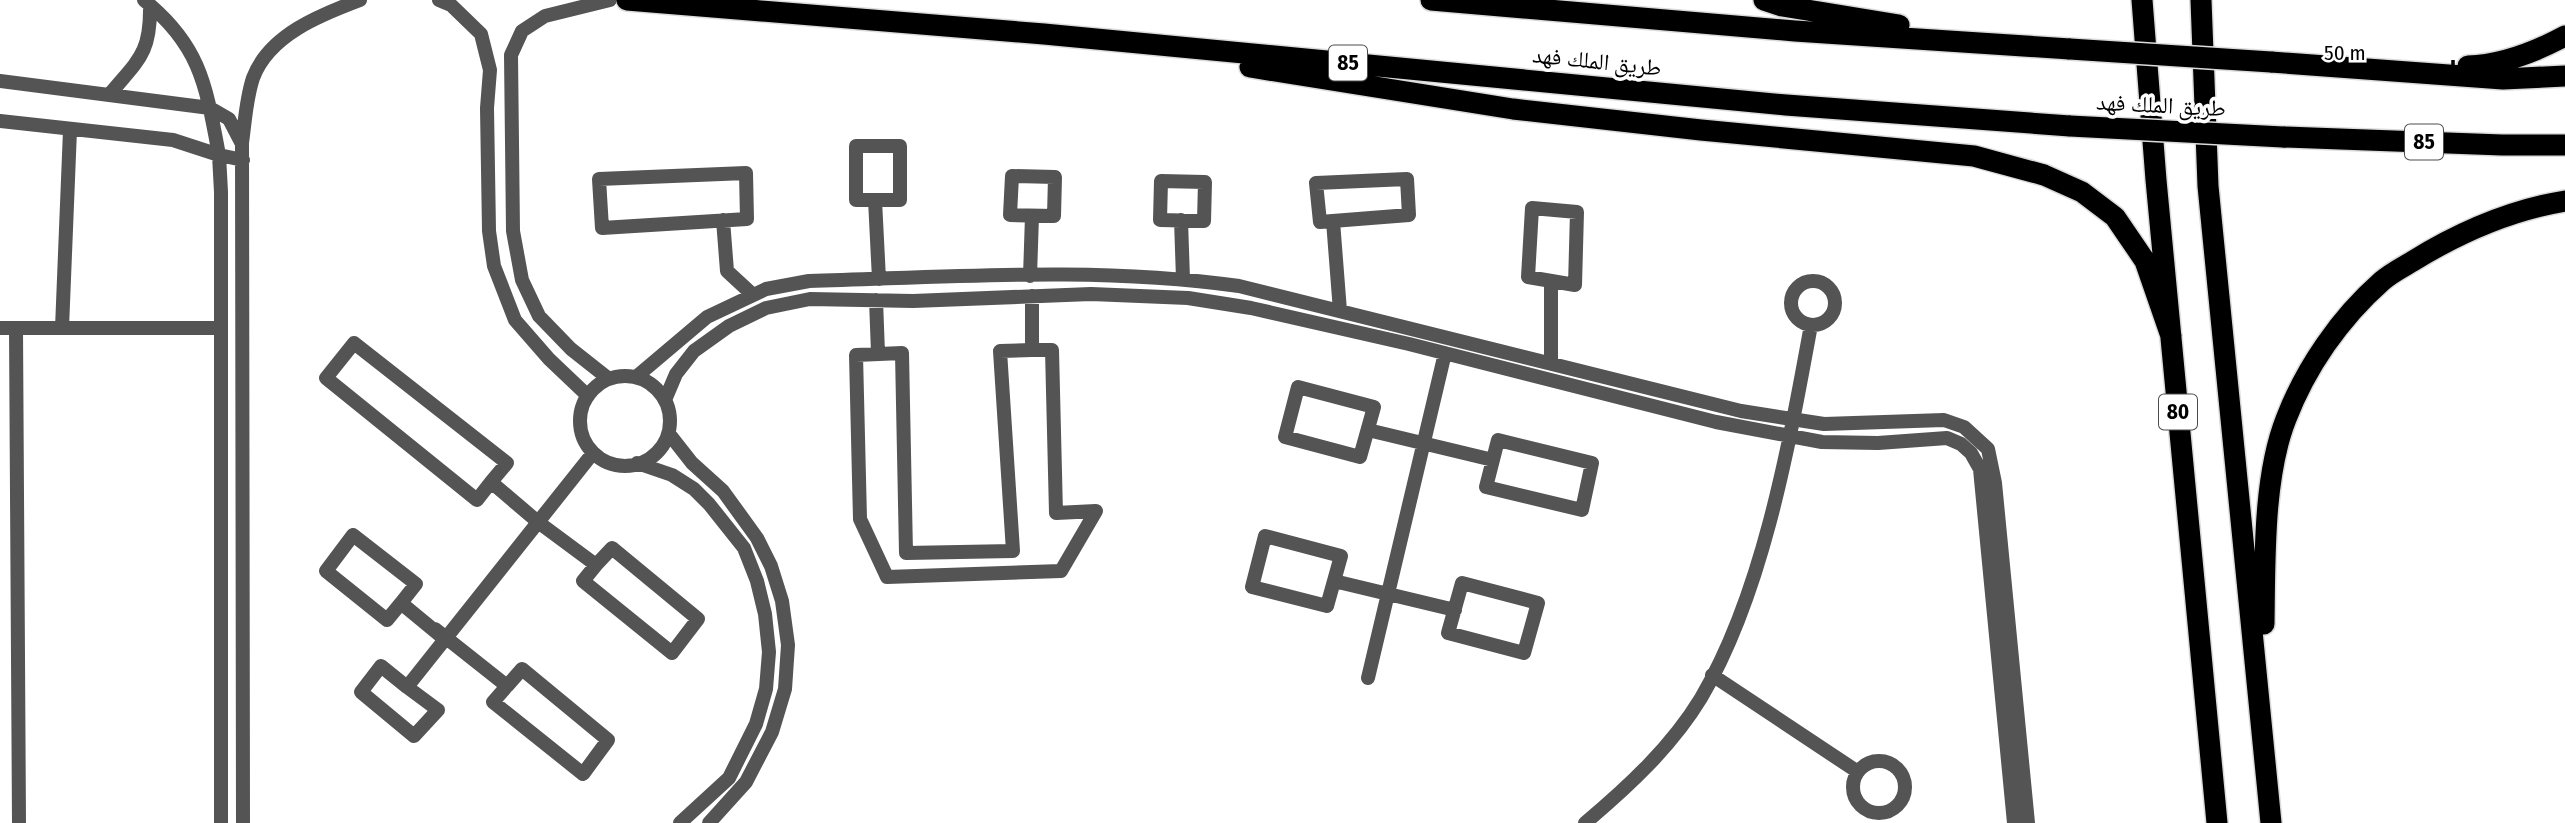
<svg xmlns="http://www.w3.org/2000/svg" width="2565" height="823" font-family="'Fira Sans Condensed','Noto Naskh Arabic',sans-serif">
  <rect width="100%" height="100%" fill="#fff"/>
  <g fill="none" stroke-linecap="round" stroke-linejoin="round">
    <defs>
      <path id="highway" d="M627,0L1044,34L1786,105L2070,126
        M1431,0L1795,31L2070,49
        M1764,0L1782,6L1899,25
        M2142,0L2156,180L2217,823
        M2201,0L2208,186L2271,823
        M2271,62L2503,79L2565,76
        M2468,66C2501,65 2535,52 2565,36
        M1250,67L1513,109L1701,130L1974,156L2044,175L2082,192L2115,217L2145,261L2171,336
        M2283,137L2502,145H2565
        M2264,624C2265,561 2263,477 2286,419C2306,367 2340,318 2382,281C2391,273 2403,267 2413,261C2460,232 2511,210 2565,201"/>
    </defs>
    <!-- highway casing -->
    <use href="#highway" stroke="#dbdbdb" stroke-width="24"/>
    <!-- street -->
    <path stroke="#545454" stroke-width="14" d="M144,0C201,46 206,86 219,155L243,160
      M439,0L451,5L481,34L490,70L487,108L489,231L494,266L515,320L549,359L588,396
      M0,81L210,108L229,119L242,144L243,823
      M109,95C138,60 151,54 150,5
      M0,121L173,140L219,155L221,192V823
      M242,143C245,122 246,99 253,78C269,35 320,15 360,0
      M856,146H900V200H856Z
      M746,173L747,219L602,228L599,179Z
      M1012,176L1055,177L1054,216L1010,215Z
      M1407,179L1409,215L1320,222L1316,183Z
      M1161,181L1205,182L1204,221L1160,220Z
      M875,200L879,279
      M1532,208L1577,212L1575,285L1528,277Z
      M723,220L727,271L753,295
      M1181,220L1183,279
      M1333,221L1340,311
      M1030,276L1032,216
      M1791 303a22 22 0 1 1 44 0a22 22 0 1 1-44 0Z
      M1551,281V363
      M1032,296V350H1052L1056,513L1096,511L1061,571L887,577L860,519L856,355L902,353L906,553L1013,551L1000,351L1032,350
      M876,300L878,353
      M0,328H221
      M16,328L19,823
      M62,328L70,130
      M580 421a45 45 0 1 1 90 0a45 45 0 1 1-90 0Z
      M636,377L707,317L766,289L809,281C952,277 1097,266 1239,286L1741,411L1824,424L1944,420L1964,427L1988,449L1995,483L2028,823
      M609,379L571,349L539,316L522,280L513,231L511,55L522,31L545,16L610,0
      M1298,387L1374,407L1360,457L1285,437Z
      M665,400L676,374L694,351L729,326L766,308L810,299L913,301L1091,294L1188,298L1251,308L1409,344L1716,422L1790,436L1822,442L1878,443L1947,438L1961,444L1971,453L1980,469L2014,823
      M1368,430L1493,460
      M670,435L692,463L723,491L757,538L771,566L782,601L788,645L785,689L772,732L746,782L709,823
      M1498,440L1592,463L1582,510L1486,487Z
      M637,463L672,475L694,489L709,504L744,548L757,581L765,614L769,652L766,689L756,724L729,778L680,823
      M491,482L477,500L326,378L354,343L507,463L491,482L538,522L596,565L583,581L672,653L698,619L612,548L596,565
      M1265,536L1341,556L1327,606L1252,587Z
      M1334,581L1455,610
      M1462,583L1538,603L1524,653L1448,633Z
      M401,603L387,620L326,571L353,535L416,584L401,603L441,636
      M435,629L507,686L493,702L583,774L608,740L522,669L507,686
      M1712,675L1858,772
      M1368,678L1445,353
      M407,687L381,666L361,692L414,736L438,710L407,687L593,453
      M1853 787a26 26 0 1 1 52 0a26 26 0 1 1-52 0Z
      M1585,823C1628,787 1672,746 1701,698C1763,593 1789,445 1811,325"/>
    <!-- highway -->
    <use href="#highway" stroke="#000" stroke-width="21"/>
    <defs>
      <path id="highway-bridge" d="M2070,49L2271,62
        M2070,126L2283,137"/>
    </defs>
    <!-- highway-bridge casing -->
    <use href="#highway-bridge" stroke="#dbdbdb" stroke-width="24" stroke-linecap="butt"/>
    <!-- highway-bridge -->
    <use href="#highway-bridge" stroke="#000" stroke-width="21"/>
  </g>
  <g text-anchor="middle" stroke-width="7" stroke-linejoin="round" paint-order="stroke">
    <!-- shield labels -->
    <g fill="#fff" stroke="#4c4c4c" stroke-width="2">
      <rect x="1329" y="45.5" width="38" height="35" rx="5"/>
      <rect x="2405" y="124.5" width="38" height="35" rx="5"/>
      <rect x="2159" y="394.5" width="38" height="35" rx="5"/>
    </g>
    <g font-size="21" font-weight="bold" fill="#000">
      <text x="1348" y="70">85</text>
      <text x="2424" y="149">85</text>
      <text x="2178" y="419">80</text>
    </g>
    <!-- street labels -->
    <g font-size="23" fill="#000" stroke="#fff">
      <text transform="translate(1597 61) rotate(6)" y="8">طريق الملك فهد</text>
      <text transform="translate(2161 105) rotate(3)" y="8">طريق الملك فهد</text>
    </g>
  </g>
  <!-- scale -->
  <path d="M2313 60v10h140v-10" fill="none" stroke="#000000" stroke-width="3.5"/>
  <text x="2324" y="60" font-size="21" fill="#000000" stroke="#ffffff" stroke-width="5" paint-order="stroke">50 m</text>
</svg>
